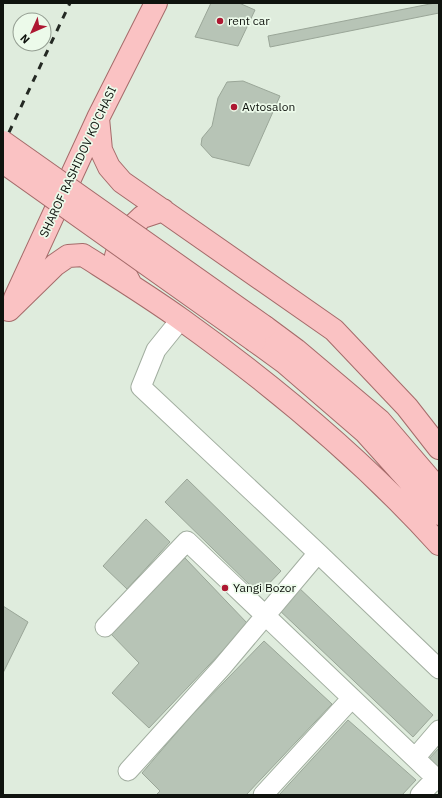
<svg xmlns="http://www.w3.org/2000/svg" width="442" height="798" font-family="'IBM Plex Sans',sans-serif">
  <rect width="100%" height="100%" fill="#dfecdd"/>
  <!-- building -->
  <path fill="#b7c4b6" stroke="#9aa698" d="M211,3H239L255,10L238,46L195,37Z
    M435,3H439V13L270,47L268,36Z
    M243,81L280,96L249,166L212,157L201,145L202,138L212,126L218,98L227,82Z
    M187,479L281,571L259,594L165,502Z
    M146,519L170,542L127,589L103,566Z
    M185,558L248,624L149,728L112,693L139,663L110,633Z
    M297,586L433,715L413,737L277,608Z
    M3,606L28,622L3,673Z
    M264,641L332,704L246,795H156L160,791L142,773L190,717Z
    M348,720L416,780L402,795H279Z
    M439,748V771L428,760Z"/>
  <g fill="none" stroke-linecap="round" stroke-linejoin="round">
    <defs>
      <path id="minor" d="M181,319L156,350L141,387L318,553L439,669
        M105,627L187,541L439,781
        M415,758L439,730
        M128,771L222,667L318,553
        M263,795L352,698
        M420,795L436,778"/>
      <path id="major" d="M98,118L101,150L109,167L122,182L334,330L407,407L439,448
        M131,285L116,256L123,235L142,217L163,210
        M15,298L98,118L156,3
        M9,310L55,265L68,256L83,255C116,276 150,297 182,320C274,386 363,460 439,544
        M265,327L296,350L380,421L439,490
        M255,341L284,362L365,432L439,514"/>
    </defs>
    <!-- minor casing -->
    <use href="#minor" stroke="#a2aea0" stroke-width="21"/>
    <!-- major casing -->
    <use href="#major" stroke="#a56b6a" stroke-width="24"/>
    <!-- minor -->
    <use href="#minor" stroke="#fff" stroke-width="19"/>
    <!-- major -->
    <use href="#major" stroke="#fac2c3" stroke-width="22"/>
    <!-- rail -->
    <path stroke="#242923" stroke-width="3" stroke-dasharray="7 7" stroke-linecap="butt" d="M3,145L70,3"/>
    <defs>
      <path id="major-bridge" d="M3,142L265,327
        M3,162L255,341"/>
    </defs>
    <!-- major-bridge casing -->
    <use href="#major-bridge" stroke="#a56b6a" stroke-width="24" stroke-linecap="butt"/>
    <!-- major-bridge -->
    <use href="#major-bridge" stroke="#fac2c3" stroke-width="22"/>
  </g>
  <!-- markers -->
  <g fill="#ad1832" stroke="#ecfaea" stroke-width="1.5">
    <circle cx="220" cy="21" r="4"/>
    <circle cx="234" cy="107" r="4"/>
    <circle cx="225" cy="588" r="4"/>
  </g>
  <g text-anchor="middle" stroke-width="3.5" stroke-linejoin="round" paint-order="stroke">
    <!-- poi labels -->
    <g font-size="12" fill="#0f130e" stroke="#ecfaea" text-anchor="start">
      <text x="228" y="25">rent car</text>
      <text x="242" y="111">Avtosalon</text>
      <text x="233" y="592">Yangi Bozor</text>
    </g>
    <!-- street labels -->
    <g font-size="12" fill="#0f130e" stroke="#ecfaea">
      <text transform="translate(78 162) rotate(-65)" y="4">SHAROF RASHIDOV KO'CHASI</text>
    </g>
  </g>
  <!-- border -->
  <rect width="442" height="798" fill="none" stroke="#0f130e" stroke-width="8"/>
  <!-- north arrow -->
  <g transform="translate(32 32) rotate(225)"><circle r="19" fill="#ecfaea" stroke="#949e92"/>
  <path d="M0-3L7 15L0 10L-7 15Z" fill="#ad1832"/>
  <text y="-6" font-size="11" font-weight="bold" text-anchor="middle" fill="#0f130e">N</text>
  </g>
</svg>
